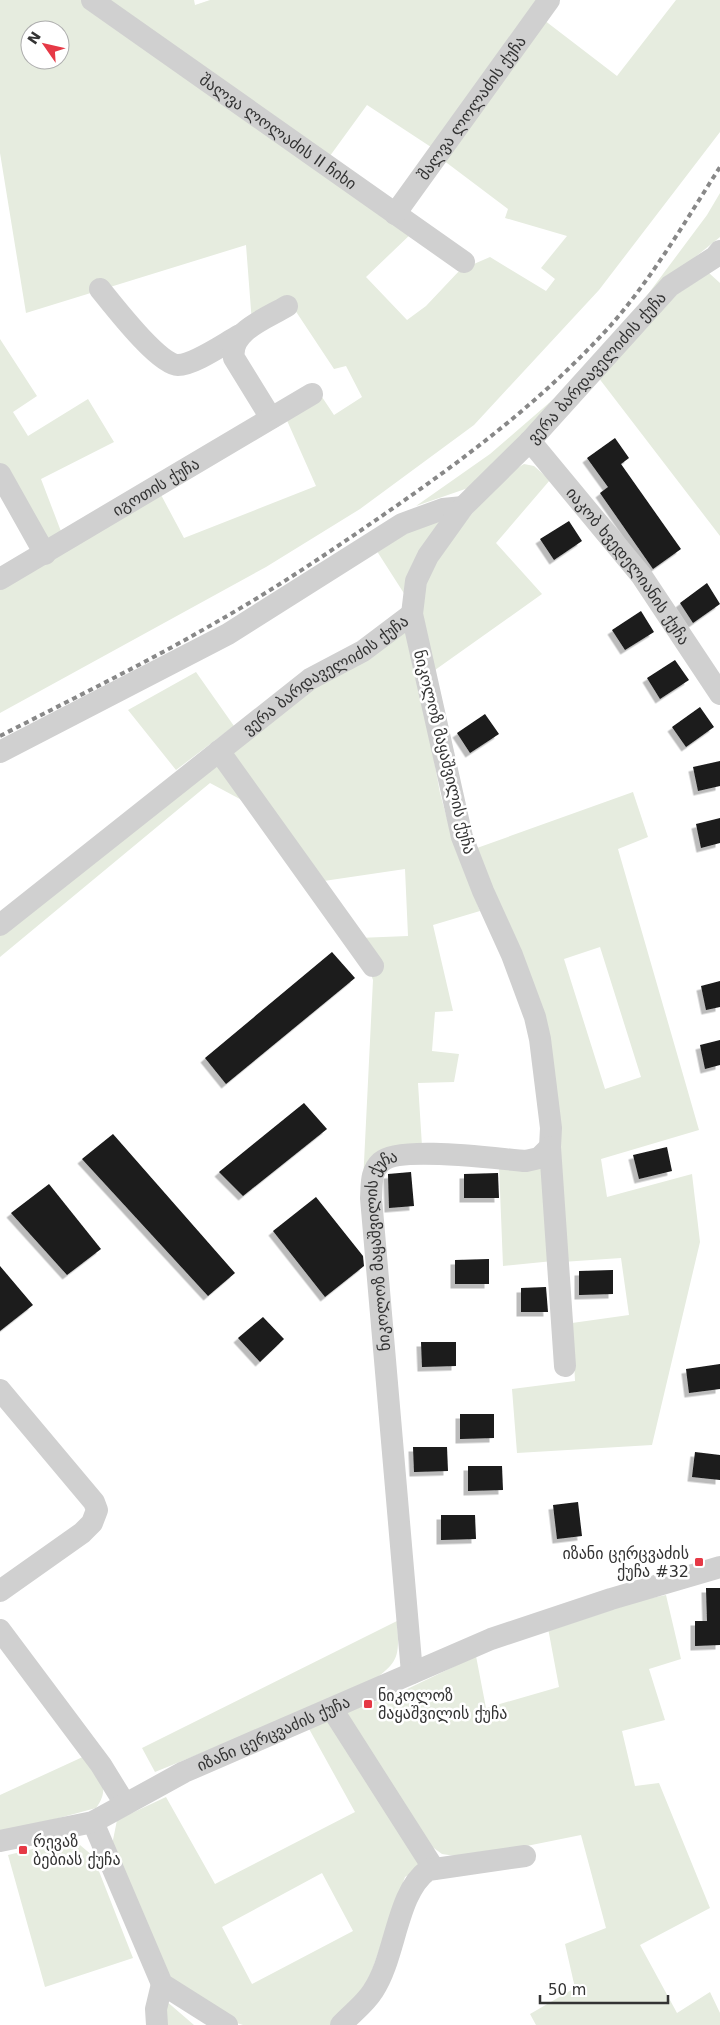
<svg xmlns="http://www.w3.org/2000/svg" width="720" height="2025" font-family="'DejaVu Sans','Noto Sans Georgian',sans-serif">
  <defs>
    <filter id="shadow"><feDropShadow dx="-4.5" dy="4.5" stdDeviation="0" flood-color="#0004"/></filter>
  </defs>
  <rect width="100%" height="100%" fill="#fff"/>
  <!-- green -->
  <path fill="#e6ecdf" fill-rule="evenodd" d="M0,0H85L414,231L366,277L407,320L426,306L460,270L490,257L546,291L555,279L541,268L567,236L505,218L508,209L443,160L544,20L617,76L676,0H720V132L599,290L474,425L360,509L266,567L0,713V588L160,493L184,538L316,486L285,416L320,394L334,415L362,397L346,366L334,369L289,301L252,323L246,245L26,313L0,153ZM30,30H60V60H30Z
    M104,0H194L195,5L210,0H542L434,149L367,105L327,160Z
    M720,193V237L667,280L619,333L707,215Z
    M709,273L720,283V536L598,377L668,300Z
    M0,339L37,396L13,412L28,436L88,399L114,442L41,479L62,534L47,542L0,467Z
    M572,383L471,487L416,506L490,454Z
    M524,464L534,466L550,480L496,543L542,594L435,670L421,617L422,589L441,551L502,477Z
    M441,518L405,595L373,545Z
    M398,630L411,634L440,793L455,848L480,911L433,925L453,1011L435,1012L432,1051L459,1054L454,1082L418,1083L422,1146L363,1183L373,980L358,938L408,936L405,869L317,882L231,754L315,683Z
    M196,672L234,726L176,770L128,710Z
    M215,765L224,767L251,805L210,783L0,957V933Z
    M633,792L648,837L618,849L699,1130L601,1159L607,1197L692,1174L700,1242L652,1445L517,1453L512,1389L575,1381L572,1323L629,1315L621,1258L562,1262L554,1093L477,848ZM600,947L641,1077L605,1089L564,959Z
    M499,1165L546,1167L553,1261L503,1266Z
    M666,1595L681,1659L649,1669L665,1720L622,1731L635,1786L659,1783L710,1908L640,1945L677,2013L710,1992L720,2013V2025H536L530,2014L575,1988L565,1944L606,1928L581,1835L468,1858L442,1854L431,1846L345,1713L403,1691L476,1656L486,1708L559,1687L548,1628L608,1607Z
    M397,1621C400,1661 398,1661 368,1685L155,1772L142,1748Z
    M329,1716L424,1865L405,1877L370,1976L357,1998L331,2025H243L227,2020L179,1989L167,1972L112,1845L117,1820L166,1797L215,1884L355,1812L308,1727ZM322,1873L353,1931L252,1984L222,1927Z
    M87,1755C98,1775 112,1787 96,1808L0,1834V1795Z
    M66,1841L80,1845L93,1856L133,1958L45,1987L8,1855Z
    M165,2000L194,2025H163Z"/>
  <!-- building -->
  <path fill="#1a1a1a" filter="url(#shadow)" d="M615,438L629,458L621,464L681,549L653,569L600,493L608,487L587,458Z
    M569,521L582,541L554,560L540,539Z
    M707,583L720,604L693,623L680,603Z
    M641,611L654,632L625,650L612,630Z
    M675,660L689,680L660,699L647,678Z
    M700,707L714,727L686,747L672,727Z
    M485,714L499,734L470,753L457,733Z
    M720,761V786L698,791L693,767Z
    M720,818V843L701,848L696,824Z
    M332,952L355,978L226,1084L205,1058Z
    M720,981V1007L706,1010L701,986Z
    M720,1040V1065L705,1069L700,1045Z
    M304,1103L327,1129L243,1196L219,1172Z
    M113,1134L235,1273L208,1296L82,1159Z
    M667,1147L672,1171L639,1179L633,1155Z
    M411,1172L414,1206L389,1208L388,1174Z
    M498,1173L499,1198H464V1174Z
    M49,1184L101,1249L67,1275L11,1213Z
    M316,1197L363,1256L364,1266L325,1297L273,1231Z
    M489,1259V1284H455V1260Z
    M0,1266L33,1305L0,1331Z
    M613,1270V1294L579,1295V1271Z
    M546,1287L548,1312H521V1288Z
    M263,1317L284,1339L260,1362L238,1338Z
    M421,1342H456V1366L422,1367Z
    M720,1364V1389L689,1393L686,1369Z
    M460,1414H494V1438L460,1439Z
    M413,1447H447L448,1471L414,1472Z
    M695,1452L720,1455V1480L692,1477Z
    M468,1466H502L503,1490L468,1491Z
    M578,1502L582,1536L557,1539L553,1505Z
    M441,1515H475L476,1539L441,1540Z
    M706,1588H720V1645L695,1646V1621H707Z"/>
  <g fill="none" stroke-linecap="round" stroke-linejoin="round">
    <!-- minor -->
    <g stroke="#d0d0d0" stroke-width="22">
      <path id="s1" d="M92,0L464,262"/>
      <path id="s2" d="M395,214L549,0"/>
      <path d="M100,289C113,305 160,366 178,365C194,365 225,343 240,335"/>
      <path d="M271,418L234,358C229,331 268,318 287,306"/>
      <path id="s3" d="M530,441L641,575L720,694"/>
      <path d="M0,474L45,554"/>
      <path id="s4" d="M0,579L312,394"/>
      <path d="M219,751L373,966"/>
      <path d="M0,752L228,634L402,524L443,509L463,507"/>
      <path id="s5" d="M0,925L310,679L363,651L412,614"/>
      <path id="s6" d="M565,1366L550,1147L551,1128L540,1039L535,1017L512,955L483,891L462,837L412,614L416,581L428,556L463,507L530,441L670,286L715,257L720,251"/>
      <path d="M0,1390L94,1502L97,1510L92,1523L82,1533L0,1591"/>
      <path d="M0,1630L101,1765L125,1804"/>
      <path id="s7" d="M412,1673L371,1198C372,1185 370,1172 381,1162C399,1145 498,1159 526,1161L539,1158L550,1147"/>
      <path d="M332,1709L434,1869"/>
      <path d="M93,1822L162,1984L227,2025"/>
      <path id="s8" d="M0,1841L93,1822L184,1772L491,1639L611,1599L720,1567"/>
      <path d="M157,2025L156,2009L162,1984"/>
      <path d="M341,2025C351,2014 365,2004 373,1991C396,1957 396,1893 428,1870L525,1856"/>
    </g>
    <!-- rail -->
    <path stroke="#888" stroke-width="4" stroke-dasharray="5 4" stroke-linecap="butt" d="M0,736C74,698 148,662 220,620C278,587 334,549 389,511C470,455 545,398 611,325C653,277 686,220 720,167"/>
  </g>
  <!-- markers -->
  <g fill="#e63946" stroke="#fff" stroke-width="2">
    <rect x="694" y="1557" width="10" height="10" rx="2.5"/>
    <rect x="363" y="1699" width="10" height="10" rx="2.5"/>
    <rect x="18" y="1845" width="10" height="10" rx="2.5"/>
  </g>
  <g text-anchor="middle" stroke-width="5" stroke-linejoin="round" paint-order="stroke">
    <!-- street labels -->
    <g font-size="16" fill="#333" stroke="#fff">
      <text dy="6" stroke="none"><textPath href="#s2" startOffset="131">შალვა ლოლაძის ქუჩა</textPath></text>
      <text dy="6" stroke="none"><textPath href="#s1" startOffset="228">შალვა ლოლაძის II ჩიხი</textPath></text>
      <text dy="6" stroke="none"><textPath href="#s6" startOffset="1088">ვერა ბარდაველიძის ქუჩა</textPath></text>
      <text dy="6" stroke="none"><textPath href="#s4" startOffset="181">იგოთის ქუჩა</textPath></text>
      <text dy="6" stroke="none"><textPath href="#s3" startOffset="159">იაკობ ხვედელიანის ქუჩა</textPath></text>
      <text dy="6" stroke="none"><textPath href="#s5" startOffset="411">ვერა ბარდაველიძის ქუჩა</textPath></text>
      <text transform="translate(445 752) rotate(76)" y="6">ნიკოლოზ მაყაშვილის ქუჩა</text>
      <text dy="6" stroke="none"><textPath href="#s7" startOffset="428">ნიკოლოზ მაყაშვილის ქუჩა</textPath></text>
      <text dy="6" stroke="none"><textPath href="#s8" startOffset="296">იზანი ცერცვაძის ქუჩა</textPath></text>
    </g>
    <!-- poi labels -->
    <g font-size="16" fill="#333" stroke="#fff" text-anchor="start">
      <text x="689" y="1559" text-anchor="end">იზანი ცერცვაძის<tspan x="689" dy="18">ქუჩა #32</tspan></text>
      <text x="378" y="1701">ნიკოლოზ<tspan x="378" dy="18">მაყაშვილის ქუჩა</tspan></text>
      <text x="33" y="1847">რევაზ<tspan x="33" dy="18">ბებიას ქუჩა</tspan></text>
    </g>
  </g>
  <!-- north arrow -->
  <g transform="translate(45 45) rotate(304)"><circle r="24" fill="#ffffff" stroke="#adadad"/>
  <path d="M0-4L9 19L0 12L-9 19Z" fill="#e63946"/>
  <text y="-8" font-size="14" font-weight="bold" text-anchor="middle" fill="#333333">N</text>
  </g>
  <!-- scale -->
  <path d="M540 1995v8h128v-8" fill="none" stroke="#333333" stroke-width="2.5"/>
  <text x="548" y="1995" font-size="15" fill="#333333" stroke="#ffffff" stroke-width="4" paint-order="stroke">50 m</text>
</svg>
